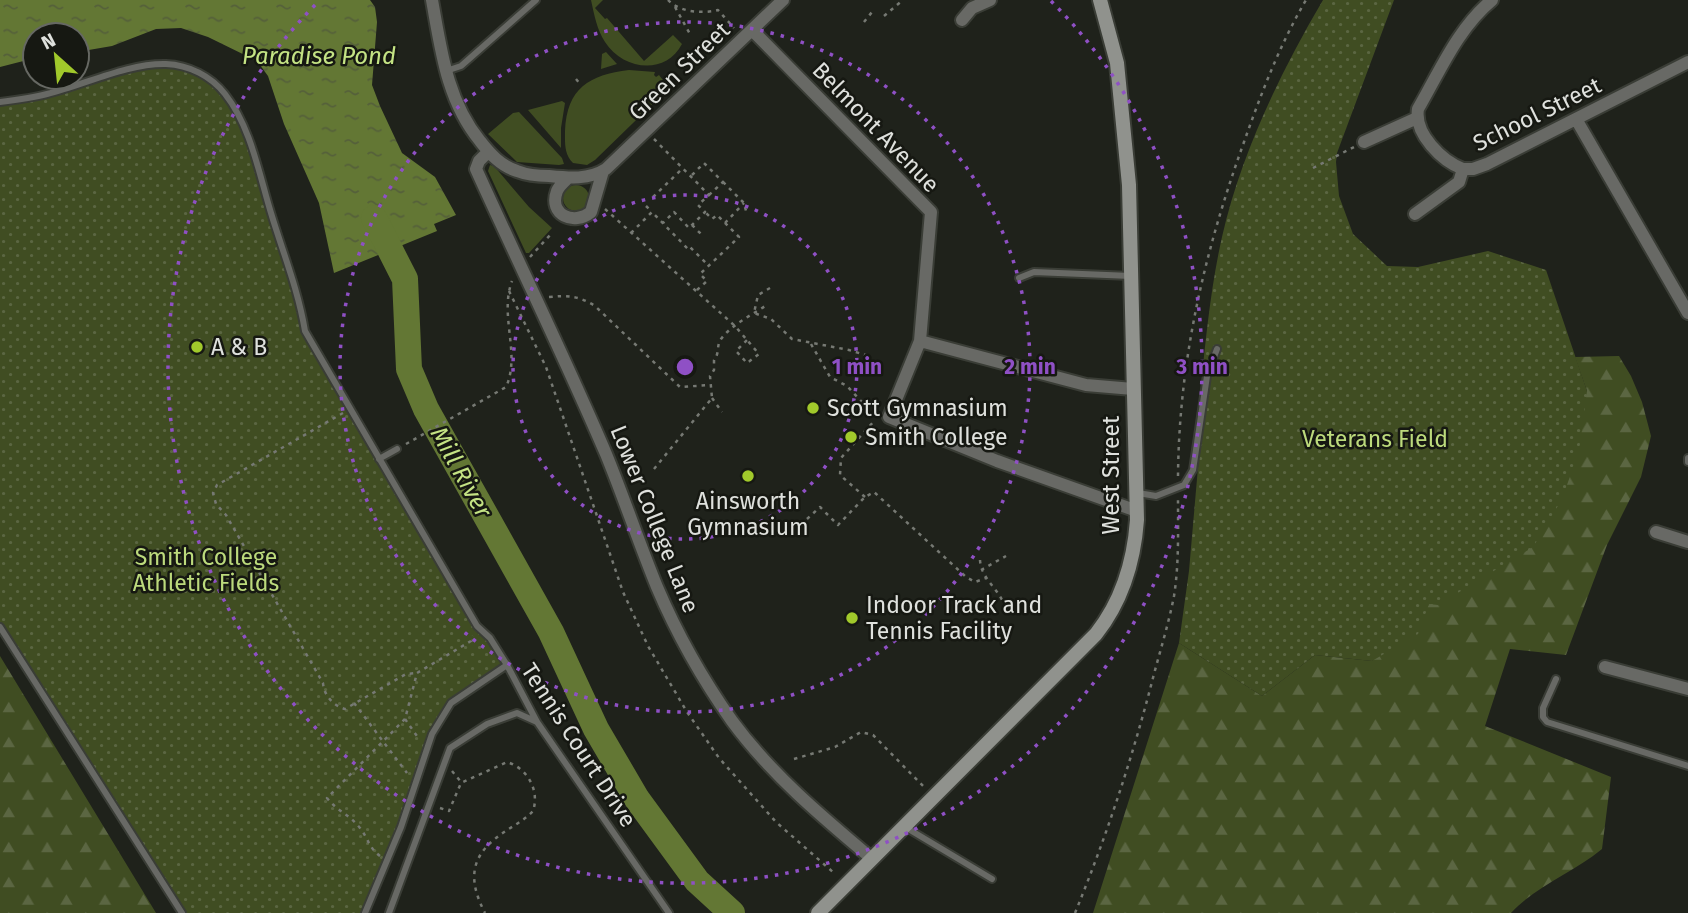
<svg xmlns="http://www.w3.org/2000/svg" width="1688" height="913" font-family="'Fira Sans',sans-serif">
  <defs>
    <pattern id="forest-firs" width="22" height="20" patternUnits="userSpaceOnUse" patternTransform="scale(1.75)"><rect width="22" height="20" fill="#404d22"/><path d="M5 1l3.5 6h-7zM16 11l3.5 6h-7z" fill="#5b6642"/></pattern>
    <pattern id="park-dots" width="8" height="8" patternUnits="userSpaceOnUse" patternTransform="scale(1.75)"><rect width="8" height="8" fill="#404d22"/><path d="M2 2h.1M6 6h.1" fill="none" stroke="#5b6642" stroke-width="1.8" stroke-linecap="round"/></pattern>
    <pattern id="water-ripples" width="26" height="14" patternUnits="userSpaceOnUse" patternTransform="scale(1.75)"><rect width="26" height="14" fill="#637734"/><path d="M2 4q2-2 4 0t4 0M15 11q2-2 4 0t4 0" fill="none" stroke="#55603a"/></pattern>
  </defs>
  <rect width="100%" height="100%" fill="#1f221b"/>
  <!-- green -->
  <path fill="#404d22" d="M591,0H603L595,8L605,19L607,18L644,61L673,35L682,44C665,76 623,70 605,42C597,30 594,14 591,0Z
    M606,52L617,64L601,69L602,54Z
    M629,70L655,72L654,75L656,77L659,75L669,88L595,160L587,165L573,163C564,154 565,143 565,131C567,88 589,75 629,70Z
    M562,101L565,103L561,128V148L528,110Z
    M519,112L562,158L564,164L559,165L517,162L488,134L513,113Z
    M490,165L494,166L529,207L552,228L529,253H526L488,171Z
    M563 198a13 13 0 1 1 26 0a13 13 0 1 1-26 0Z"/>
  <!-- forest -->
  <path fill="url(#forest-firs)" d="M1619,356L1631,376L1642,402L1651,436L1641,477L1607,545L1566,655L1510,649L1485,726L1611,777L1602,849C1573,873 1537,885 1511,913H1093L1179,643L1262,696L1315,655L1372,661L1429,603L1587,391L1575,357Z
    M0,656L156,913H0Z"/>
  <!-- park -->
  <path fill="url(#park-dots)" d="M1323,0H1394L1337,153L1336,162L1339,196L1353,234L1387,266L1418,267L1488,251L1546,270L1587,391L1579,451L1562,499L1533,547L1438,605L1429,604L1418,634L1372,661L1315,655L1262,696L1179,643L1189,571L1205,387L1201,386C1206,336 1211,286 1222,237C1241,154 1280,73 1323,0Z
    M144,65L191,69L226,95L241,121L254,157L305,331L476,626L507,665L451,703L432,734L401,827L365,913H182L0,627V102L47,94Z"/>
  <!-- water -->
  <path fill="url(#water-ripples)" d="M0,0H370L375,7L377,22L372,85L380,106L402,153L435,177L456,215L434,224L437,231L334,273L319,203L284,124L268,76L257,61L208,37L181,28L156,29L112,46L77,52V35H35V58L0,67Z"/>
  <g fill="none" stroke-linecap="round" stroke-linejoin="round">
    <!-- river -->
    <path stroke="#637734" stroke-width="26" d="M374,218L405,279L409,369L426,409L551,632L596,729L637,799L697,881L732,913"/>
    <defs>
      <path id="service" d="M446,71L461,66L536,0
        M0,102C16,100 32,98 47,94C84,85 128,63 166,64C189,65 211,76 225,94C251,127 259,174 271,213C283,253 298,289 305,331L477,626L490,638L507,665
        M1019,278L1034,272L1131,276
        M1688,458V462
        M379,459L397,449
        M1138,493L1156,496L1184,485L1193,470L1207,376L1217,349
        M0,627L182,913
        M1556,679L1543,708V717L1547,722L1688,766
        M905,827L992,879
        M365,913L401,827L432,734L451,703L507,665L537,722L669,913
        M389,913L450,748L487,724L517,713L537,722"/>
      <path id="minor" d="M432,0C441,50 447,101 480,141C490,154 501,166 517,171C527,175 538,176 549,176C569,178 589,180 606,169L783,0
        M962,20L972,8L990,0
        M752,30L931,212L920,341L889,417L997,461L1137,511
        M1576,119L1688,313
        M1364,142L1417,118
        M488,152L479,161L476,169C519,264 565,358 606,454C624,498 639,543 657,587C677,634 703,680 732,721C771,774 821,816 871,858
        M1463,169C1442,161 1414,134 1418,109C1440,71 1458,28 1492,0
        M568,178C564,182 559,186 557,191C548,215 574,226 591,212L603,171
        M1415,214L1459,182L1463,169H1473L1487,164L1688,62
        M920,341L1086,385L1133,389
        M1656,532L1688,542
        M1605,667L1688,689"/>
      <path id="secondary" d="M818,913L1096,634C1122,601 1134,561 1137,520L1129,185L1117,63L1100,0"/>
    </defs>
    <!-- service casing -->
    <use href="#service" stroke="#3a3d36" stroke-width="10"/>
    <!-- minor casing -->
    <use href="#minor" stroke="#3a3d36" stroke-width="16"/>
    <!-- secondary casing -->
    <use href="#secondary" stroke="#3a3d36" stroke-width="18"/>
    <!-- path -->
    <path stroke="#767973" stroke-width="2.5" stroke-dasharray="3.5 5" stroke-linecap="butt" d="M668,0C679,12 702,14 718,10L734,28
      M675,7L690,34
      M884,16L903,0
      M864,22L872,12
      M576,79L581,85
      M654,139L709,195L698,205L705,212L689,228L674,212L663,223
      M1313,168L1354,147
      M692,175L704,163L723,182L709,195
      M723,182L744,203L747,215
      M653,197L683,168
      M646,206L652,212
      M605,209L735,326L759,354L747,363L736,351L747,340
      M725,223L744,203
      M692,225L702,235
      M631,233L652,212L688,249L690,247L708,265
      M530,257L552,233
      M770,288L758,295L754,313L771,319L792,339L849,350L872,357
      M697,290L707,281L700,274L739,237L717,215L712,219L706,213
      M509,291L546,367L623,592L648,646L687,712L719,758L776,822L834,873
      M549,297C568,295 579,296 595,306L680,387L710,385
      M811,344L830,377L847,386L875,416
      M712,398L722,412
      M343,413L217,485L213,493L216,504L226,515L323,683C324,696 334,706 345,709L406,674L417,673
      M406,444L506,387C521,354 499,316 512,281
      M654,469L712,398L710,376L714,370V360C720,353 716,346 721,339C732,324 754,314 768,304
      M1178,476C1179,359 1205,250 1244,142C1261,94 1280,44 1306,0
      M865,497L840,475L841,458L875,420
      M807,519L820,507L838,525L865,497L874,492L966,577L975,582L986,578
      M980,560C981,577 995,586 1002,600
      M981,570L1006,556
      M354,703L407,773
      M405,719L419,739
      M794,759L835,747L861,732L873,735L925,788
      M452,771L461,782
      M440,808L449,811L461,783L507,762C527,768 540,790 533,811C523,822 508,828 496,838C468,860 470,884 485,913
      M380,856C369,848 368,838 360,828C350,815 337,811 327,798L405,719L417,673L471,641L473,636
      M1075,913C1107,835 1133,756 1154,674C1161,648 1169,622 1174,596C1179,565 1178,531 1178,500"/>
    <!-- service -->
    <use href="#service" stroke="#686965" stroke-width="6"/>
    <!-- minor -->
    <use href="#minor" stroke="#686965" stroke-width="12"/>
    <!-- secondary -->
    <use href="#secondary" stroke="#90928d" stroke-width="14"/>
  </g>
  <!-- distance rings -->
  <g fill="none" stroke="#8f50c5" stroke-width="3.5" stroke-dasharray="3.5 7">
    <circle cx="685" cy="367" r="172"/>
    <circle cx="685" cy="367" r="345"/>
    <path d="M1051 1A517 517 0 1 1 319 1"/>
  </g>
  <!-- markers -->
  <g fill="#a1c92b" stroke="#161812" stroke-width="2.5">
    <circle cx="197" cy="347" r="7"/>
    <circle cx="813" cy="408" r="7"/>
    <circle cx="851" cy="437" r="7"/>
    <circle cx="748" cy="476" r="7"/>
    <circle cx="852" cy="618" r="7"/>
  </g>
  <g text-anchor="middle" stroke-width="5" stroke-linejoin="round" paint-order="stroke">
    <!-- street labels -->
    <g font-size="23" fill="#dfe1dd" stroke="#161812">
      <text transform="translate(679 71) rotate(-44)" y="8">Green Street</text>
      <text transform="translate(1537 114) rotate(-26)" y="8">School Street</text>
      <text transform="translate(876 127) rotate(46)" y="8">Belmont Avenue</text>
      <text transform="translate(1111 475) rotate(-90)" y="8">West Street</text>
      <text transform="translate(655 519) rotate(68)" y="8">Lower College Lane</text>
      <text transform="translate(579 745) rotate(57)" y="8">Tennis Court Drive</text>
    </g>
    <!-- poi labels -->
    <g font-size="23" fill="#dfe1dd" stroke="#161812" text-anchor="start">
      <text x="211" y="355">A &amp; B</text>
      <text x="827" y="416">Scott Gymnasium</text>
      <text x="865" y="445">Smith College</text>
      <text x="748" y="509" text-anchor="middle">Ainsworth<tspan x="748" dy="26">Gymnasium</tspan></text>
      <text x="866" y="613">Indoor Track and<tspan x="866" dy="26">Tennis Facility</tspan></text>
    </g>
    <!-- park labels -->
    <g font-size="23" fill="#bcda7c" stroke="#161812">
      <text x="1375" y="447">Veterans Field</text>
      <text x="206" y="565">Smith College<tspan x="206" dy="26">Athletic Fields</tspan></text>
    </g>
    <!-- water labels -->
    <g font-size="24" font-style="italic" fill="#c4e384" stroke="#161812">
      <text x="319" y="64">Paradise Pond</text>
      <text transform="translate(461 472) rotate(61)" y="8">Mill River</text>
    </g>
  </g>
  <circle cx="685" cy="367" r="10" fill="#8f50c5" stroke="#161812" stroke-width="3.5"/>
  <g font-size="21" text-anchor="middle" font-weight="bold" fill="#8f50c5" stroke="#161812" stroke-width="5" stroke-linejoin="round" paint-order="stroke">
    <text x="857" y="374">1 min</text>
    <text x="1030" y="374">2 min</text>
    <text x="1202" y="374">3 min</text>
  </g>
  <!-- north arrow -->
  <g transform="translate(56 56) rotate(333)"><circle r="33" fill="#161812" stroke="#666863" stroke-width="2"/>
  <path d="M0-5L12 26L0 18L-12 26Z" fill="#a1c92b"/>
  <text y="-10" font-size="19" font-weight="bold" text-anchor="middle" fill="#dfe1dd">N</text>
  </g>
</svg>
